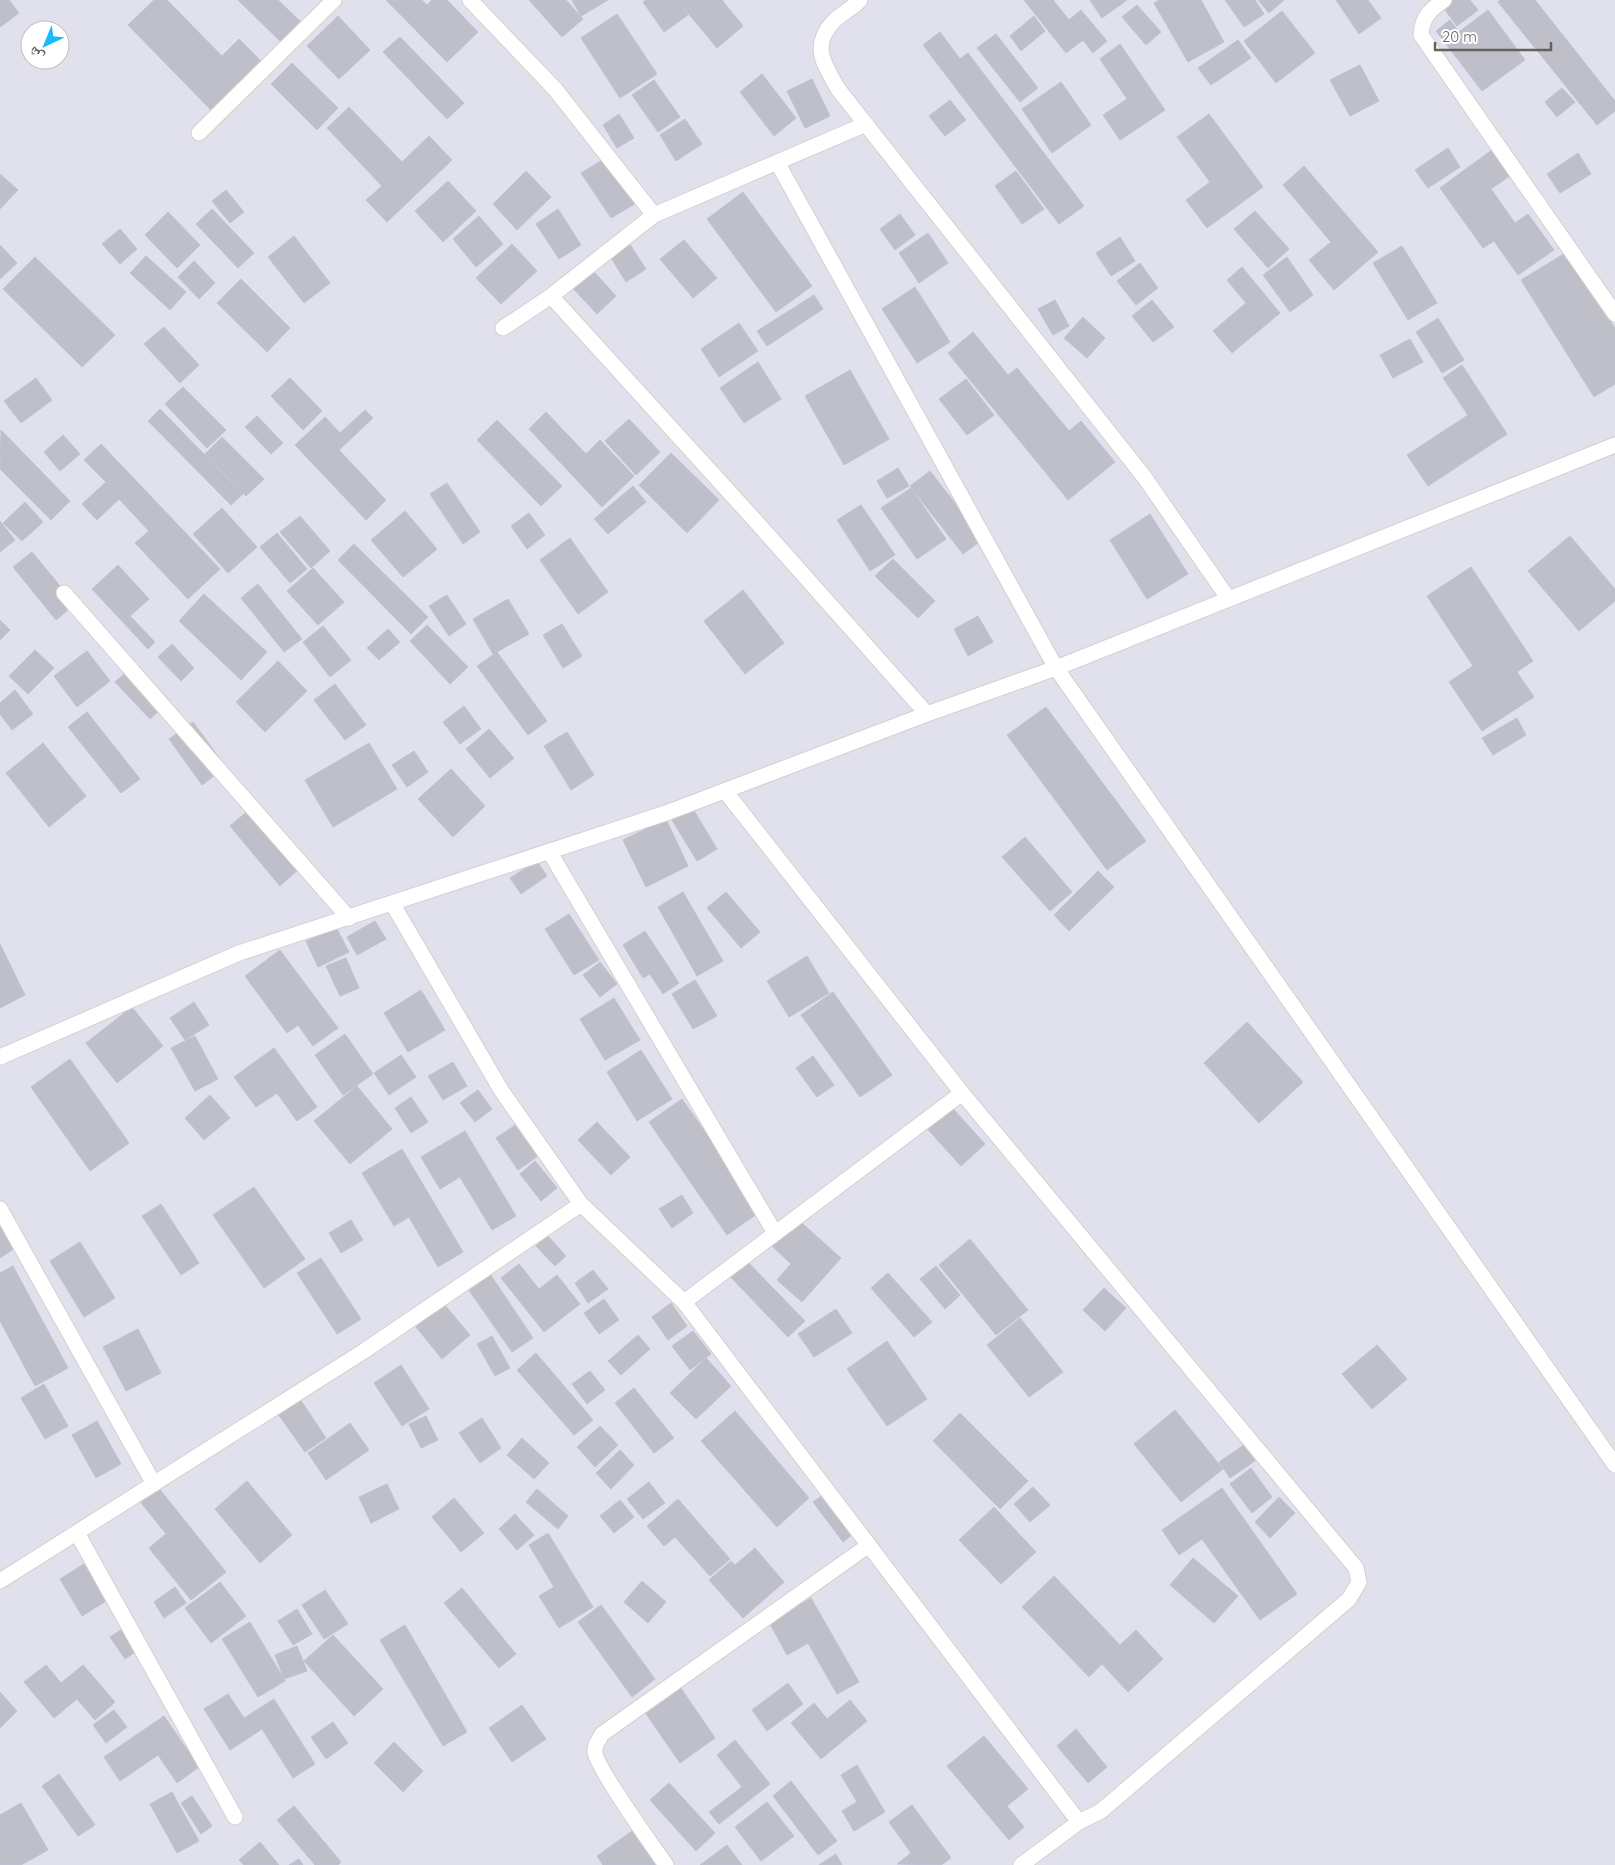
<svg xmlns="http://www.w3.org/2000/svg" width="1615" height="1865" font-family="Quicksand,'Noto Naskh Arabic',sans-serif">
  <rect width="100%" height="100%" fill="#e1e1ee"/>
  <!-- building -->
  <path fill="#bebfc9" stroke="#bfc1d4" d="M0,0H9L19,13L0,27Z
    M154,0H167L222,56L239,39L263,63L213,112L128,25Z
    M238,0H278L303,24L283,44Z
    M386,0H422L427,5L432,0H447L478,32L447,62Z
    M529,0H566L583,19L562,37Z
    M572,0H608L581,16Z
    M646,0H677L688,15L664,32L643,2Z
    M677,0H722L743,26L717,48Z
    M1024,0H1053L1069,20L1081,10L1107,41L1093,53L1083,40L1066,53Z
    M1090,0H1127L1102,18Z
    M1159,0H1201L1224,42L1188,62L1154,3Z
    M1225,0H1255L1264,14L1244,27Z
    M1258,0H1284L1269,13Z
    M1336,0H1368L1381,18L1359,34Z
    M1441,0H1470L1478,10L1457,26L1439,2Z
    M1500,0H1535L1615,101V111L1597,125L1498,2Z
    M1137,5L1161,32L1146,45L1122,17Z
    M1488,10L1525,60L1482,91L1436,31L1450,20L1459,32Z
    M1282,11L1315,53L1276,83L1244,41Z
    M617,14L657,74L620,98L581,38Z
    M338,16L370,50L339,79L307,46Z
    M1034,16L1045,31L1021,51L1010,36Z
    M940,32L960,59L968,53L1084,206L1059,224L923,45Z
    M996,34L1038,88L1020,102L977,48Z
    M400,37L464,103L447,119L383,52Z
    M1238,40L1251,58L1211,85L1198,68Z
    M1120,44L1165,110L1120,140L1103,115L1127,99L1100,59Z
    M292,63L338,108L317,130L271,84Z
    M1360,65L1379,101L1350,116L1330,80Z
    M762,74L796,118L774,136L740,92Z
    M812,79L830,116L805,128L787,91Z
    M654,80L680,117L658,132L632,95Z
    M1061,82L1091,125L1052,153L1022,109Z
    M1562,88L1575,102L1557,117L1545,102Z
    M950,100L966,120L945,136L929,116Z
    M349,107L402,162L429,136L452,160L387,222L366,200L382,186L327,128Z
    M619,114L634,138L617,148L603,125Z
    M1209,114L1263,187L1207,228L1186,200L1210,182L1177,137Z
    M685,119L702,144L676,161L660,135Z
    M1500,144L1518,170L1491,189L1515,223L1528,214L1554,250L1518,275L1494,241L1483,248L1440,188Z
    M1448,148L1460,167L1428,188L1415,170Z
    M1578,153L1591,174L1560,193L1547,174Z
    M609,156L638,202L611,218L581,173Z
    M1304,166L1378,252L1334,290L1309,260L1331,242L1283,185Z
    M526,171L551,197L517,230L493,204Z
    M1016,171L1044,209L1022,224L995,186Z
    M0,174L18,190L0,209Z
    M448,181L476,211L443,242L415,211Z
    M226,190L244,212L230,223L212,201Z
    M743,192L812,286L776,312L707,219Z
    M212,209L254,253L238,268L196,224Z
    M558,209L581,245L559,259L536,224Z
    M1255,211L1289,249L1268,268L1234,229Z
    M168,212L200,245L177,268L145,235Z
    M900,214L915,235L895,250L880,229Z
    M479,216L503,244L476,267L453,239Z
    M120,229L137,249L120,264L102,244Z
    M928,233L948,263L919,283L899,253Z
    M294,236L330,283L304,303L268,257Z
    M1120,237L1135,261L1111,276L1096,253Z
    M627,240L646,269L626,282L608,253Z
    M684,240L717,278L693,298L660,259Z
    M512,244L537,271L501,304L476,278Z
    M0,245L17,263L0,279Z
    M1402,246L1437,303L1408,320L1373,263Z
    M1567,252L1615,328V384L1594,397L1521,280Z
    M146,256L186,292L170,310L130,273Z
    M35,257L115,335L82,367L3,289Z
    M1287,257L1313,295L1290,312L1263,275Z
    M194,261L215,283L199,299L178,277Z
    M1140,263L1158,288L1136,305L1117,281Z
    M587,264L616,296L597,314L567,282Z
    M1242,267L1280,313L1232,353L1213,331L1246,303L1227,280Z
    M241,279L290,328L267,352L217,303Z
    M915,287L950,342L917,363L882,309Z
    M814,295L823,309L767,346L757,331Z
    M1055,300L1069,326L1053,335L1038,309Z
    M1152,300L1174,327L1153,342L1132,316Z
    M1083,317L1105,338L1087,358L1064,338Z
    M1438,318L1464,360L1442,373L1416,332Z
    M739,323L758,351L719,377L701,349Z
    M164,327L199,365L180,383L144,344Z
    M973,332L1008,375L1017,368L1069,431L1081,421L1115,462L1068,500L948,353Z
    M1410,339L1423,362L1393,378L1380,355Z
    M758,362L781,399L744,423L720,388Z
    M1462,365L1507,434L1428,486L1407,455L1468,415L1443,378Z
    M850,370L889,439L844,465L805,396Z
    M36,378L52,400L21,423L4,401Z
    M290,378L322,411L303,430L271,396Z
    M966,379L994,415L967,435L939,399Z
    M183,387L226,430L207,448L165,404Z
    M160,409L243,494L231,505L148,421Z
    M365,410L373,418L339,450L386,500L366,520L295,445L325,417L340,433Z
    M546,412L586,454L600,440L634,476L602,507L529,429Z
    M257,416L283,443L271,454L245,427Z
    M629,419L660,452L636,475L605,441Z
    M497,420L562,486L541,506L477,440Z
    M1,430L70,501L51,520L0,469Z
    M63,435L80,454L60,471L44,452Z
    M222,437L264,479L246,496L205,454Z
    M101,444L220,569L188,599L135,543L149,531L119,499L97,520L82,504L106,482L84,460Z
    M671,453L719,500L687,533L639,485Z
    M898,468L909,486L887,498L877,481Z
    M930,471L983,539L963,554L910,486Z
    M447,483L480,532L463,544L430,494Z
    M633,486L646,502L608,534L594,519Z
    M911,488L946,539L917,559L881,508Z
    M25,502L43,522L22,541L3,523Z
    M861,505L895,555L870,571L837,520Z
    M222,508L257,547L228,573L193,534Z
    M405,511L437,549L403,577L371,540Z
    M529,513L545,535L527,549L511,526Z
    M1150,514L1188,574L1147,599L1110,540Z
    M300,516L330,551L311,568L280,532Z
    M0,521L15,540L0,552Z
    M277,533L307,569L290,583L260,547Z
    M1570,536L1615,589V601L1579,631L1528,571Z
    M570,538L608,592L578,614L540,560Z
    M354,544L428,617L411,634L338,560Z
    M32,552L75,604L56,620L13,567Z
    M893,559L935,601L918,618L875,576Z
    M118,565L149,599L130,616L155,642L148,649L92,589Z
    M1471,567L1533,661L1517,672L1534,697L1482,731L1449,682L1473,666L1427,596Z
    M313,568L344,602L318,625L287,591Z
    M258,584L302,639L284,652L241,598Z
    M743,590L784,643L745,674L704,621Z
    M204,594L267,652L241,680L179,621Z
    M447,595L466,624L449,636L429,606Z
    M508,599L529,634L493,654L473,619Z
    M978,616L993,642L968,656L954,629Z
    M0,620L10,630L0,640Z
    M562,624L582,656L563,668L543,635Z
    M427,625L468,667L450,684L410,641Z
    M323,626L351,660L330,677L303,642Z
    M388,629L400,642L379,660L367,648Z
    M172,644L194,668L181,681L158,657Z
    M35,650L54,668L28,694L9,676Z
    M87,651L110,681L77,707L54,676Z
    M497,652L547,721L528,735L477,666Z
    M278,661L307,691L265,732L236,702Z
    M135,664L170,701L150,719L115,682Z
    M335,684L366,725L345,740L314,700Z
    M15,690L33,714L12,730L0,714V703Z
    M464,706L481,729L460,744L443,722Z
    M1046,707L1146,841L1107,870L1007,735Z
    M87,712L140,779L121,793L68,727Z
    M1517,718L1526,735L1493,755L1482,738Z
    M193,722L226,767L202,785L169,739Z
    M489,729L514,758L490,778L466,749Z
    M567,732L594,775L571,790L544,746Z
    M43,743L86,796L49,827L6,773Z
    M369,743L397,789L333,827L305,780Z
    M414,751L428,772L407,787L392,765Z
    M451,769L485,806L453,837L418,799Z
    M692,807L717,849L697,861L672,820Z
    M250,809L300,868L280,886L230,826Z
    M666,819L688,866L646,887L623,840Z
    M1025,837L1072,892L1050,911L1002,857Z
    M537,861L547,876L521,894L510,878Z
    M1098,871L1114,887L1069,931L1054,915Z
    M683,892L723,961L697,976L658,907Z
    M726,892L760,932L741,948L707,908Z
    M569,914L599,960L574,975L545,929Z
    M375,921L386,939L357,955L347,937Z
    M336,927L349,952L318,967L306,941Z
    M645,931L679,983L663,994L650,974L643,978L623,945Z
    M0,944L25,995L0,1008Z
    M280,950L338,1028L313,1046L298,1025L287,1033L245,976Z
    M807,956L829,993L789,1017L767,981Z
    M346,958L359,988L340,996L326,966Z
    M600,962L617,984L600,997L583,975Z
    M695,980L717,1016L693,1029L672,994Z
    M421,990L445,1030L408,1052L384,1013Z
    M833,992L892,1075L860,1097L801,1015Z
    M614,998L640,1040L605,1060L580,1019Z
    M194,1002L209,1025L185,1040L170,1018Z
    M132,1007L163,1046L117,1083L86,1043Z
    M1247,1022L1303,1082L1259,1123L1204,1063Z
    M345,1034L373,1074L343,1095L315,1055Z
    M195,1036L218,1079L195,1091L171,1048Z
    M274,1048L317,1107L297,1121L277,1093L256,1107L234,1077Z
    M641,1050L672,1099L637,1121L607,1072Z
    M401,1055L416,1077L389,1095L374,1073Z
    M813,1056L834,1085L817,1097L796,1068Z
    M70,1059L129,1143L90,1171L31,1087Z
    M453,1062L467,1086L443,1100L428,1076Z
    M357,1086L392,1129L350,1164L314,1121Z
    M478,1090L492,1109L475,1122L460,1103Z
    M210,1095L230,1118L204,1140L185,1118Z
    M411,1097L428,1122L411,1133L395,1108Z
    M682,1099L761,1211L727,1235L649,1122Z
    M946,1101L985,1144L961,1166L922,1123Z
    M597,1122L630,1157L611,1175L578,1140Z
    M517,1124L538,1156L518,1170L496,1138Z
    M465,1131L516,1216L492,1230L460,1177L440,1189L421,1157Z
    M402,1149L463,1252L438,1267L409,1217L394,1226L362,1173Z
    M535,1161L557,1188L541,1201L520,1174Z
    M254,1187L305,1259L264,1288L213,1215Z
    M682,1195L693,1213L672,1228L659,1209Z
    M161,1204L199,1263L181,1275L142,1216Z
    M795,1217L841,1258L802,1302L777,1280L791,1264L771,1245Z
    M351,1220L363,1240L341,1253L329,1233Z
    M0,1227L15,1248L0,1258Z
    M547,1235L566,1256L555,1266L536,1246Z
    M970,1239L1028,1310L996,1335L939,1265Z
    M80,1242L115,1298L84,1317L50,1261Z
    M739,1253L805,1321L788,1337L723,1269Z
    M321,1258L361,1319L337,1334L297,1273Z
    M519,1264L539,1289L557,1275L580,1304L544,1332L501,1278Z
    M13,1266L68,1368L35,1386L0,1321V1273Z
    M936,1266L960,1295L945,1309L920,1279Z
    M593,1270L608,1289L588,1303L575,1283Z
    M488,1271L533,1338L512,1352L466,1286Z
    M888,1273L932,1322L914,1337L871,1288Z
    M1104,1288L1126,1308L1105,1331L1083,1310Z
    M604,1299L619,1320L599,1334L584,1313Z
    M671,1303L687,1326L668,1340L652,1317Z
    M444,1304L470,1335L442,1359L416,1327Z
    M836,1309L852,1333L814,1357L798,1334Z
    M1020,1318L1063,1372L1029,1397L987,1345Z
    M138,1329L161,1373L126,1391L103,1347Z
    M693,1331L711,1354L690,1370L672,1346Z
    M638,1335L650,1349L621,1375L608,1361Z
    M492,1336L510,1368L495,1376L477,1344Z
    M887,1341L927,1399L887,1426L847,1369Z
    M1377,1345L1407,1379L1372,1409L1342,1374Z
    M536,1353L593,1420L574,1435L517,1370Z
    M706,1358L731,1386L696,1419L670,1393Z
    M401,1365L429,1409L402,1426L374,1383Z
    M590,1371L605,1390L587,1404L572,1384Z
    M44,1384L68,1426L45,1439L21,1398Z
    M634,1388L674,1438L654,1453L615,1403Z
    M300,1399L326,1438L305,1452L278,1414Z
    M1175,1410L1223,1469L1181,1502L1134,1444Z
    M735,1411L809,1498L777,1527L701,1441Z
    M960,1413L1028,1481L1000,1509L933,1441Z
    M426,1416L438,1440L421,1448L409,1424Z
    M482,1418L501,1448L480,1463L459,1433Z
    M97,1421L121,1464L96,1478L72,1435Z
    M350,1423L369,1450L326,1480L308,1453Z
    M600,1426L618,1445L595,1467L577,1447Z
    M522,1438L549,1463L534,1479L507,1455Z
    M1244,1445L1255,1461L1230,1478L1219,1462Z
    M620,1450L634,1465L611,1489L596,1473Z
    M1251,1468L1272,1497L1252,1513L1230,1484Z
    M247,1481L292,1535L260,1563L215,1509Z
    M649,1482L665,1503L643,1519L627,1499Z
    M387,1484L399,1509L371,1523L359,1497Z
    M157,1486L226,1572L191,1600L149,1548L166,1534L139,1500Z
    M1033,1487L1050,1505L1030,1522L1014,1504Z
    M1222,1488L1297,1594L1260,1620L1202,1539L1179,1555L1162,1530Z
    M537,1489L568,1516L558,1529L526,1502Z
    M830,1490L859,1529L843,1542L813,1502Z
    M1279,1497L1295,1513L1270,1538L1255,1522Z
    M454,1498L484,1533L461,1552L432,1517Z
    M678,1499L730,1559L710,1576L675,1537L664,1546L647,1526Z
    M620,1500L634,1517L614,1533L600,1516Z
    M994,1507L1036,1552L1001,1584L959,1540Z
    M515,1514L534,1535L517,1550L499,1529Z
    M548,1533L593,1607L559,1628L539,1596L554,1587L529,1545Z
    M755,1548L784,1582L743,1618L709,1580L731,1561L735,1565Z
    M1193,1558L1238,1596L1214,1623L1170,1585Z
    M84,1564L106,1601L82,1616L60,1579Z
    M1054,1576L1120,1645L1136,1630L1163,1659L1128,1692L1102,1664L1089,1677L1022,1607Z
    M642,1581L666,1602L648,1623L624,1602Z
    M220,1582L246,1616L211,1643L185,1608Z
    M175,1587L186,1603L164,1618L154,1602Z
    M462,1588L516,1654L499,1668L444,1603Z
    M325,1590L348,1624L324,1639L302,1605Z
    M811,1598L859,1682L837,1694L808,1643L787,1655L769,1622Z
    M601,1605L655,1679L632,1697L578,1622Z
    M297,1609L312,1634L293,1645L278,1621Z
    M250,1622L285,1681L258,1697L222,1639Z
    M130,1624L145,1645L125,1659L110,1637Z
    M405,1625L467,1732L443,1746L380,1640Z
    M333,1635L383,1689L354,1716L304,1661Z
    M297,1646L307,1671L284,1679L275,1655Z
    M46,1665L61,1683L83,1665L115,1702L95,1720L77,1699L54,1718L24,1682Z
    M788,1683L803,1704L767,1731L752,1710Z
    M678,1684L715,1738L680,1763L642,1708Z
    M0,1692L17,1711L0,1728Z
    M228,1694L244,1718L274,1699L315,1764L293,1778L262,1729L230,1750L204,1709Z
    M850,1700L867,1721L821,1759L791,1723L814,1703L827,1719Z
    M522,1705L546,1739L512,1762L489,1728Z
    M114,1710L127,1727L106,1743L93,1725Z
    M164,1716L199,1767L177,1783L158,1755L120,1781L104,1757Z
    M333,1722L348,1743L326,1759L311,1737Z
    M1076,1729L1107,1767L1088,1783L1057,1746Z
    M984,1736L1028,1789L1007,1806L1024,1827L1009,1840L947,1766Z
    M735,1740L770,1784L719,1824L709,1812L742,1787L717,1755Z
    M394,1742L423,1771L403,1792L374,1763Z
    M857,1765L885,1812L854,1831L842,1811L857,1802L841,1775Z
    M59,1774L95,1825L78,1836L42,1786Z
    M791,1781L837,1841L818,1855L773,1796Z
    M669,1783L715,1833L696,1851L650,1800Z
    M172,1792L199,1841L177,1853L150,1804Z
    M192,1796L212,1826L201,1834L181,1803Z
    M767,1802L794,1836L761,1861L735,1827Z
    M21,1803L48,1850L21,1865H0V1815Z
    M912,1805L951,1858L941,1865L897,1864L911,1853L889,1822Z
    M294,1806L341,1862L338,1865H315L277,1820Z
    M632,1831L657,1865H603L597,1856Z
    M260,1842L279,1865H244L239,1860Z
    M727,1845L742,1865H700Z
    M836,1854L842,1865H819Z
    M299,1859L303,1865H289Z"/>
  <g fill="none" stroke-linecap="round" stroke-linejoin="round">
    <defs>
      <path id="street" d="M470,0L555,89L654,215
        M860,0C852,9 840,14 833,22C810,47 825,65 838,89L1145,478L1228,598
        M1444,0C1430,10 1422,17 1421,35L1615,314
        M199,133L334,0
        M777,162L1056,668L1615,1465
        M551,296L761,527L927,714
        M503,328L551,296L654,215L866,124
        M64,593L349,918
        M725,791L962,1093L1356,1568L1359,1582L1349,1599L1101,1811L1079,1822L1021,1865
        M549,851L775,1233
        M392,903L501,1090L581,1204L684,1302L1079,1822
        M0,1057L239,953L666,813L927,714L1056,668L1615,445
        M0,1209L154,1484
        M684,1302L962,1093
        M77,1533L235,1817
        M0,1581L364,1351L581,1204
        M666,1865C654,1848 595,1765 595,1752C594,1745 599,1740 602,1734L869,1545"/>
    </defs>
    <!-- street casing -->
    <use href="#street" stroke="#d2d1ca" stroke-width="17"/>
    <!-- street -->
    <use href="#street" stroke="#fff" stroke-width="15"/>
  </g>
  <!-- north arrow -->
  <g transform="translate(45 45) rotate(224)"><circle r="24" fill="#ffffff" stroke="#c1c0bd"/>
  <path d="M0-4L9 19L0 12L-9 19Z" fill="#1bb8fb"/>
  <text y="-8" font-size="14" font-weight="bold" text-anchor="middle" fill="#64625a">ش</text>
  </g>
  <!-- scale -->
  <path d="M1435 42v8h116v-8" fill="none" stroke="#64625a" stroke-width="2.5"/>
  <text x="1442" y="42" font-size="15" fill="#64625a" stroke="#ffffff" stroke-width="4" paint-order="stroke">20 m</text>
</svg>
